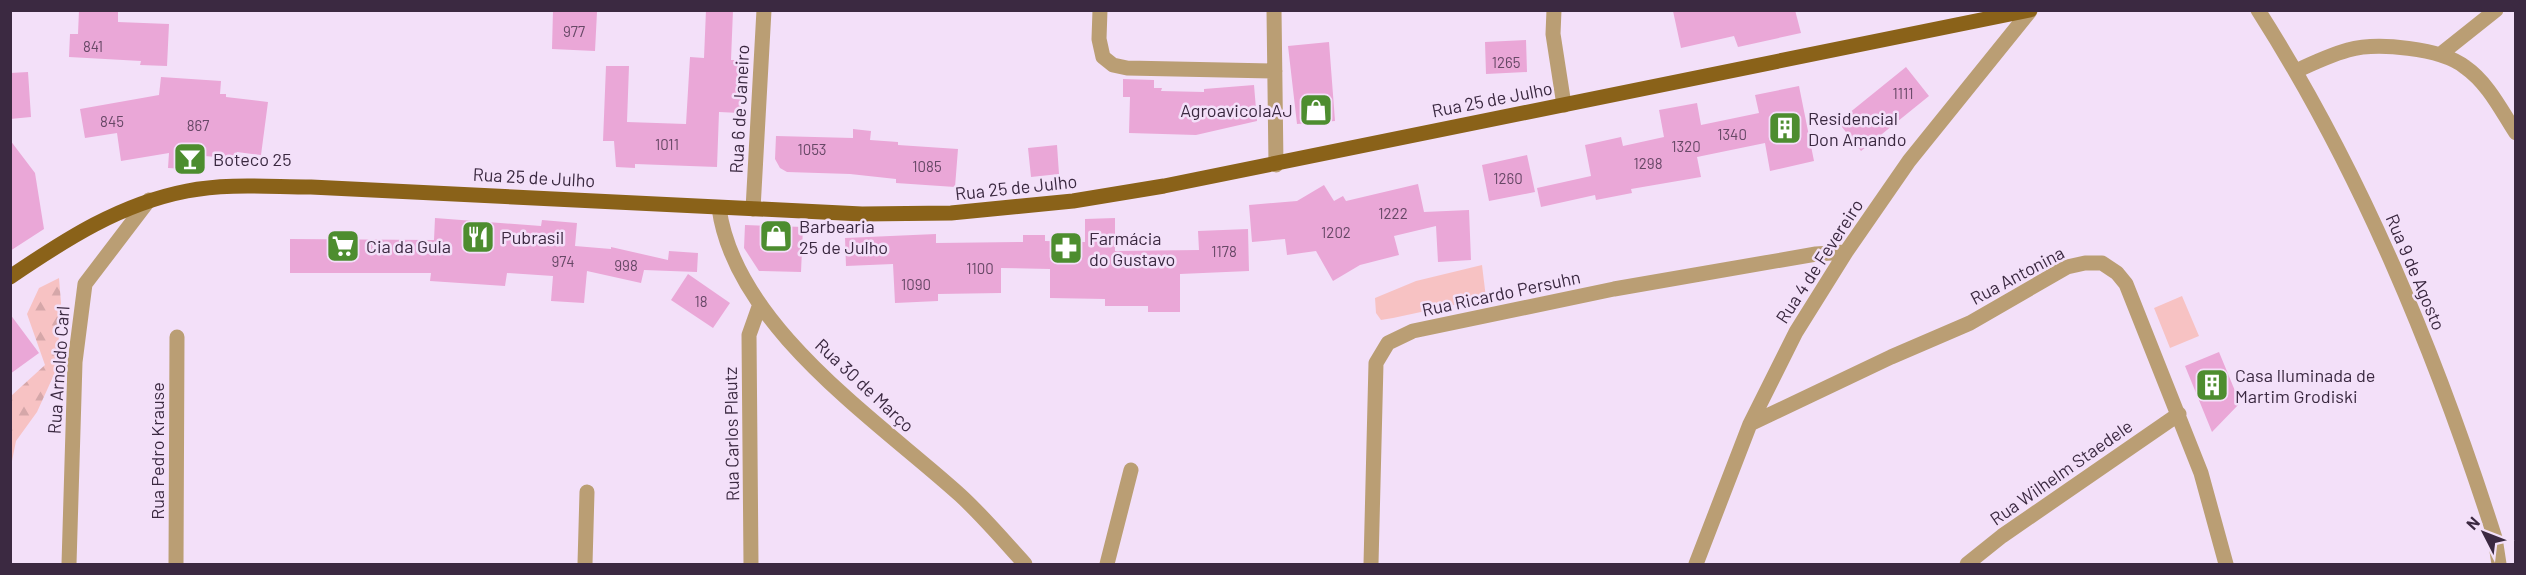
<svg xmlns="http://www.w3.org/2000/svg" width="2526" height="575" viewBox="0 0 2526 575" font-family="Barlow,sans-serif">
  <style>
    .forest { fill: url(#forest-firs) }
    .park { fill: #f7c2c3 }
    .building { fill: #eaa7d7 }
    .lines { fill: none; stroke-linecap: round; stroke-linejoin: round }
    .minor { stroke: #ba9e74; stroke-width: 15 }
    .major { stroke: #8a6219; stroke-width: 15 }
    .labels { text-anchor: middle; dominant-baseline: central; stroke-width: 5; stroke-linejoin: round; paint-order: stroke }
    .number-label { font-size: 15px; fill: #674866 }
    .street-label { font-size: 18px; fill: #3b2941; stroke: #f3e0f9 }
    .poi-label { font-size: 18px; fill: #3b2941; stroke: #f3e0f9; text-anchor: start }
  </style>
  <defs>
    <pattern id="forest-firs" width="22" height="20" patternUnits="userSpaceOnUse" patternTransform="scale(1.5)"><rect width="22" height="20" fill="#f7c2c3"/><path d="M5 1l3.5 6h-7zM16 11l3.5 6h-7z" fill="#d5a7a9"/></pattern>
  </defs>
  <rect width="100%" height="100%" fill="#f3e0f9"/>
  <!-- forest -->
  <path class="forest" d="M59 278 61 303 57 368 37 412 16 441 11 466V396L45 365 27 314 39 288Z"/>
  <!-- park -->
  <path class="park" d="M1482 265 1486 298 1393 318 1381 320 1376 313 1375 298 1416 281Z
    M2182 296 2199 336 2170 348 2154 308Z"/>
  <!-- building -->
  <path class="building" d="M79 10H118V22L169 24 167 66 140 65 141 61 69 57 70 34H78Z
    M553 10 597 12 595 51 552 49Z
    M706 10H733L731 60H744L740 113 719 112 717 167 635 164V168L616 167 614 141H603L606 66H629L627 122 686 124 690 57 704 58Z
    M1795 10 1801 33 1738 47 1734 36 1681 48 1673 11Z
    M1526 40 1527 72 1486 74 1485 42Z
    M1329 42 1335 121 1297 124 1288 46Z
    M1906 67 1929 96 1861 151 1838 122Z
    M28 72 31 117 10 119V73Z
    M161 77 221 81 220 94H226V97L268 102 261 155 237 152V159L205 156 204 170 168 168 169 153 121 161 117 133 85 138 80 109 159 95Z
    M1123 79 1154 80V88H1162L1161 91 1204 92V89L1254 85 1257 121 1196 135 1129 133 1130 97H1123Z
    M1799 86 1814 161 1770 171 1765 143 1697 157 1701 177 1631 189 1632 193 1596 200 1595 195 1541 207 1537 188 1591 176 1585 145 1621 137 1623 146 1664 137 1659 110 1697 103 1701 125 1759 113 1755 95Z
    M853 129 871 131 870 140 898 142V145L958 149 955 187 896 183V179L850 174 787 172 780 168 775 159 776 136 853 138Z
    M10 140 35 173 44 229 10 251Z
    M1057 145 1059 174 1031 177 1028 148Z
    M1527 155 1535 192 1489 201 1482 165Z
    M1418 184 1424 212 1469 210 1471 260 1438 262 1436 226 1394 236 1399 255 1360 265 1333 281 1316 251 1287 255 1285 239 1252 242 1249 205 1297 201 1324 185 1334 201 1343 196 1346 201Z
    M435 218 541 226 542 220 577 223 575 246 611 249V247L668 260 669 251 698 253 697 272 644 270 641 283 587 271 584 303 551 301 553 276 507 273 505 286 430 281 431 273H290V239L434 240Z
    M1115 218V251L1199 250 1198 231 1248 229 1249 271 1180 274V312H1148V306H1105V299L1050 298V269L1001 268V293L938 294V301L895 303 893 264 846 266 845 238 936 234V243L1023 242V235H1045V241L1085 242V219Z
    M745 225 803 227 801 272 759 271 744 248Z
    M688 274 730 303 713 328 671 300Z
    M10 314 39 353 10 374Z
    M2219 352 2240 403 2212 432 2185 366Z"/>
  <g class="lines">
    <!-- minor -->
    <path class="minor" d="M1100 10 1099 39 1103 57 1113 65 1127 68 1275 71
      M1274 10 1276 165
      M1554 10 1553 34 1564 105
      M2258 10C2362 173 2436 354 2495 538L2499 564
      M2442 53 2496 10
      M2296 71C2313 63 2330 55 2348 50 2377 42 2441 48 2465 67 2488 83 2501 110 2516 133
      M719 208C735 326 877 420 960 495 983 516 1004 541 1025 564
      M753 209 764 10
      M1750 424 1891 357 1970 323 2067 267 2085 263H2102L2117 273 2126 284 2201 473 2226 564
      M69 564 75 362 85 284 149 200
      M176 564 177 337
      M585 564 587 492
      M751 564 749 335 760 304
      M1107 564 1131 470
      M1371 564 1376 363 1388 343 1413 331 1614 289 1816 254 1846 252
      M1696 564 1750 424 1796 332 1846 252 1909 161 2030 11
      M1967 564 2002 536 2179 414"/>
    <!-- major -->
    <path class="major" d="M10 277C66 239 120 204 187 191 227 183 270 187 311 187L862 214 951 213 1073 201 1164 186 2030 10"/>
  </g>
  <!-- icons -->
  <defs>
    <g id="shop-square" transform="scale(1.725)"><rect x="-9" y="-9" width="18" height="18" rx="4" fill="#4d8d2f" stroke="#f3e0f9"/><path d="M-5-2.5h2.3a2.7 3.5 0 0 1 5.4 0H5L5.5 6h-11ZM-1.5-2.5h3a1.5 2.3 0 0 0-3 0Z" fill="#fff"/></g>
    <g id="building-square" transform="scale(1.725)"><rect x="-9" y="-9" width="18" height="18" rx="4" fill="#4d8d2f" stroke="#f3e0f9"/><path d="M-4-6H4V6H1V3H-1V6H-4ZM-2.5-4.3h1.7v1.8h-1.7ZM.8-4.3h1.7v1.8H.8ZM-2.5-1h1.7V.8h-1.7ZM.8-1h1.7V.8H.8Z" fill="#fff"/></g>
    <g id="bar-square" transform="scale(1.725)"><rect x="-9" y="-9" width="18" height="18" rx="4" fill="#4d8d2f" stroke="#f3e0f9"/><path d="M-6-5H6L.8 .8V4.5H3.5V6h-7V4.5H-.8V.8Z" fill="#fff"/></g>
    <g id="restaurant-square" transform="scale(1.725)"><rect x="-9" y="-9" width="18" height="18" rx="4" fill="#4d8d2f" stroke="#f3e0f9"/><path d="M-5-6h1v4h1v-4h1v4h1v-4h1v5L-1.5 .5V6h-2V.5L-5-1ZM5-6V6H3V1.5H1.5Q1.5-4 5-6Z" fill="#fff"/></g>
    <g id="supermarket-square" transform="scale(1.725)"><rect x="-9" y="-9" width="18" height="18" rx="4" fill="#4d8d2f" stroke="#f3e0f9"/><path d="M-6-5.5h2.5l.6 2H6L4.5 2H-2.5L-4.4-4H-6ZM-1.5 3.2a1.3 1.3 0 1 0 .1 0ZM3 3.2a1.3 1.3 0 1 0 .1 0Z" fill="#fff"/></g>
    <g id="pharmacy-square" transform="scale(1.725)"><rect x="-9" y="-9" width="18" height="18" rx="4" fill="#4d8d2f" stroke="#f3e0f9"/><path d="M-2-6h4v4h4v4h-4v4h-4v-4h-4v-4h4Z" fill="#fff"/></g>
  </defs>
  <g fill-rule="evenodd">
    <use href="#shop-square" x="1316" y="110"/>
    <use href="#building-square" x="1785" y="128"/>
    <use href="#bar-square" x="190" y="159"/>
    <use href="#shop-square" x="776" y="236"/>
    <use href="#restaurant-square" x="478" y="237"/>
    <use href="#supermarket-square" x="343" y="246"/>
    <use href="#pharmacy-square" x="1066" y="248"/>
    <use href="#building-square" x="2212" y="385"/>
  </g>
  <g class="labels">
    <!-- number labels -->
    <g class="number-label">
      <text x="574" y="31">977</text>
      <text x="93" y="46">841</text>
      <text x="1506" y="62">1265</text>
      <text x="1903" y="93">1111</text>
      <text x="112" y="121">845</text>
      <text x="198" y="125">867</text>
      <text x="1732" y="134">1340</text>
      <text x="667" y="144">1011</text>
      <text x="1686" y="146">1320</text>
      <text x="812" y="149">1053</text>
      <text x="1648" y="163">1298</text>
      <text x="927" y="166">1085</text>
      <text x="1508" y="178">1260</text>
      <text x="1393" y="213">1222</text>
      <text x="1336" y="232">1202</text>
      <text x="1224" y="251">1178</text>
      <text x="563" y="261">974</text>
      <text x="626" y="265">998</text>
      <text x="980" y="268">1100</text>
      <text x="916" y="284">1090</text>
      <text x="701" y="301">18</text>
    </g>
    <!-- street labels -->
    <g class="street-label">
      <text transform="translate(1492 99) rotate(-11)">Rua 25 de Julho</text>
      <text transform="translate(739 109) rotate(-87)">Rua 6 de Janeiro</text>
      <text transform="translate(534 177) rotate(3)">Rua 25 de Julho</text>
      <text transform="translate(1016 187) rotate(-6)">Rua 25 de Julho</text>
      <text transform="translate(1819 261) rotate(-57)">Rua 4 de Fevereiro</text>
      <text transform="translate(2416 272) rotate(67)">Rua 9 de Agosto</text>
      <text transform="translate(2017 275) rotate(-28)">Rua Antonina</text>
      <text transform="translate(1501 293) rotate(-12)">Rua Ricardo Persuhn</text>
      <text transform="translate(58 370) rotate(-86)">Rua Arnoldo Carl</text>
      <text transform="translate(865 385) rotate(43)">Rua 30 de Março</text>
      <text transform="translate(731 434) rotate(-91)">Rua Carlos Plautz</text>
      <text transform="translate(157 451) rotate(-90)">Rua Pedro Krause</text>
      <text transform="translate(2061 472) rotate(-35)">Rua Wilhelm Staedele</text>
    </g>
    <!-- poi labels -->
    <g class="poi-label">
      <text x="1293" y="110" text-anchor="end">AgroavicolaAJ</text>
      <text x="1808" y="118">Residencial<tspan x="1808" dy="21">Don Amando</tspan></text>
      <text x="213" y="159">Boteco 25</text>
      <text x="799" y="226">Barbearia<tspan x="799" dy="21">25 de Julho</tspan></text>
      <text x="501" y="237">Pubrasil</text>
      <text x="1089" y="238">Farmácia<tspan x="1089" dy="21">do Gustavo</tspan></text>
      <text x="366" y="246">Cia da Gula</text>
      <text x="2235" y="375">Casa Iluminada de<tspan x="2235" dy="21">Martim Grodiski</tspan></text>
    </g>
  </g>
  <!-- border -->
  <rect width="2526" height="575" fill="none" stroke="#3b2941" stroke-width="24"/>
  <!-- north arrow -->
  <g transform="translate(2484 533) rotate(312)" stroke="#f3e0f9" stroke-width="4.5" paint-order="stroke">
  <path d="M0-4.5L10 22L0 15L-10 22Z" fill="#3b2941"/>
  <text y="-9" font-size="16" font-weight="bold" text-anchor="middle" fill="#3b2941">N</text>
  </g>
</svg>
